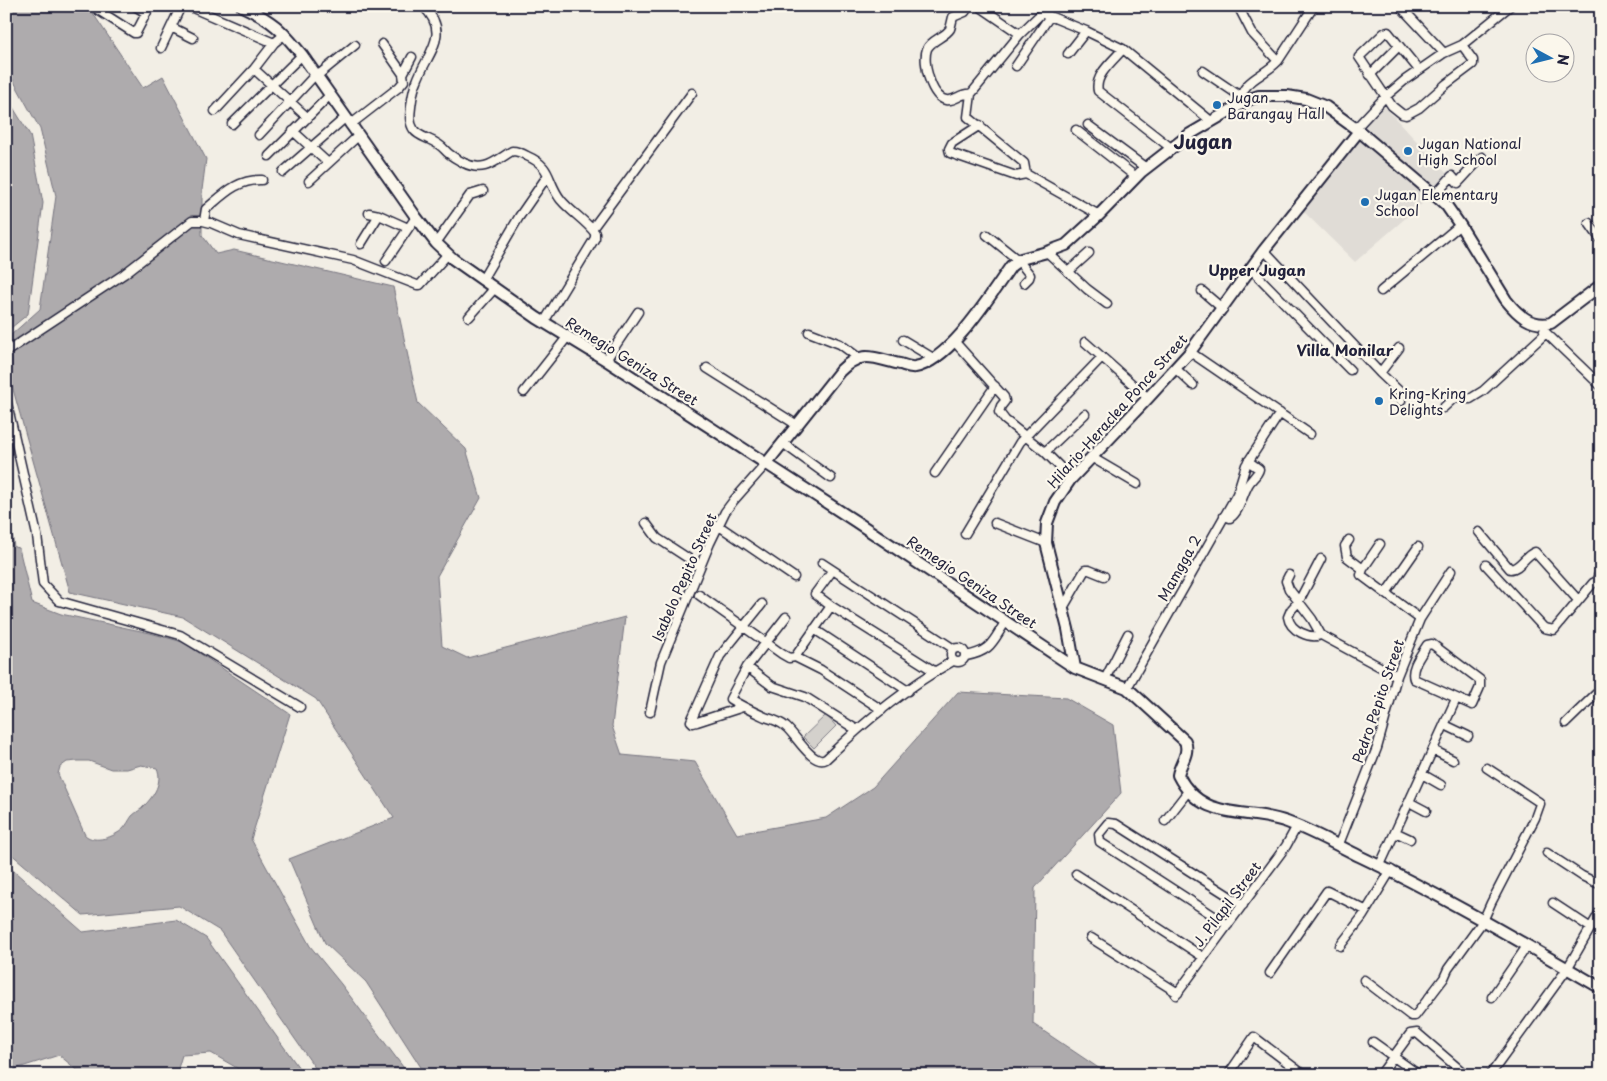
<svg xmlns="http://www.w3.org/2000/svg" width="1607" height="1081" viewBox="0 0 1607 1081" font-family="'Playpen Sans',sans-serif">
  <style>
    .built { fill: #e0dcd6 }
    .green { fill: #d4d1cc; stroke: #7b7a84 }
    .water { fill: #aeabad; stroke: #76747f; fill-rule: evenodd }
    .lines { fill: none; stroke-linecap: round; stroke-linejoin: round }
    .minor-casing { stroke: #22223b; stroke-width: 11 }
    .tertiary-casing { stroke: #22223b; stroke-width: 14 }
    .minor { stroke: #fbf7ec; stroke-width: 8 }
    .tertiary { stroke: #fbf7ec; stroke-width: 10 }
    .poi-dot { fill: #1f6fb2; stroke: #fbf7ec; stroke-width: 2 }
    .labels { text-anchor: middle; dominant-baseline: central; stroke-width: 4.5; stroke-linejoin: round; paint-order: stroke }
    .poi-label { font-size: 14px; fill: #22223b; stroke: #fbf7ec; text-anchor: start }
    .street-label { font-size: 14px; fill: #22223b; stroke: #fbf7ec }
    .neighbourhood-label { font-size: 15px; font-weight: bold; fill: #22223b; stroke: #fbf7ec }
    .district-label { font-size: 19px; font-weight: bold; fill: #22223b; stroke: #fbf7ec }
  </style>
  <rect width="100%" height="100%" fill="#f2eee5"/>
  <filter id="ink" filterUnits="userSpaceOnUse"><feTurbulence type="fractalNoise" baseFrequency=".02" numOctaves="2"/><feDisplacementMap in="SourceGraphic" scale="10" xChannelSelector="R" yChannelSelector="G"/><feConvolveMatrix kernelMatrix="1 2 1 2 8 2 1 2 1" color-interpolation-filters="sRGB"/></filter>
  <g filter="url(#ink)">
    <!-- built -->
    <path class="built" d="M1382 104 1449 176 1436 189 1361 126Z
      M1360 136 1432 195 1355 262 1301 209Z"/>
    <!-- green -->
    <path class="green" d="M826 715 836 726 814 748 803 737Z"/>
    <!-- water -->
    <path class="water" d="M6 6H88L143 88 163 76 206 159 202 190V235L216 254 234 250 393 287 418 403 466 449 481 498 437 576 442 646 467 658 625 617 612 726 622 755 695 762 737 834 826 818 873 787 958 692 1066 698 1113 725 1121 793 1035 888 1033 1024 1109 1075H426L366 982 325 943 289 859 394 818 316 699 183 617 70 592 7 368 11 335 40 309 56 196 40 129 6 67Z
      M6 96 30 135 43 203 28 314 6 332Z
      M6 493 14 547 19 548 32 603 61 614 150 633 183 642 290 714 251 839 310 946 341 984 409 1075H320L220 931 179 906 83 915 9 852H6ZM77 761H89L111 769H127L141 765 157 768C163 782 154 796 144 806 141 810 136 812 132 816 129 820 127 825 123 829 114 837 95 844 85 835L58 774 60 767 67 762Z
      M6 864 83 932 176 920 206 938 304 1075H240L237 1068 211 1053 182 1055 176 1075H83L59 1055 12 1070 6 1075Z"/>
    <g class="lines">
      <!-- minor casing -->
      <g class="minor-casing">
        <path id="minor" d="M135 6 146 13
          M188 6 274 43
          M360 6H370
          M423 6C452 34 427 53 417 81 413 89 412 99 411 107 410 115 409 123 414 130 419 138 436 139 445 150 450 156 457 159 464 163 484 173 495 161 512 151 518 151 522 153 527 156 553 167 546 181 561 200 571 212 585 220 595 233V238L544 322
          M969 6 965 12 953 17C952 21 951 26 950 29 945 37 931 40 927 49 922 62 931 97 946 100 955 102 961 92 971 94
          M979 6 1020 34
          M1238 6 1252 33 1278 61
          M1400 6 1444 53
          M98 10 134 33H136L150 6
          M1042 13 1086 31 1123 49 1211 121
          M171 27 193 38
          M382 44 403 74
          M161 48 181 6
          M1123 49C1114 60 1094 75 1098 91L1171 148
          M1068 54 1086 31
          M1016 66 1050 16
          M254 69 308 118
          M1419 70 1388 32 1384 33 1359 57 1392 106 1402 114 1406 115 1419 108 1445 85 1473 64V60L1462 45
          M1203 71 1240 96
          M1370 75 1399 46
          M317 76 355 45
          M1239 104C1243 78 1262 78 1278 61L1314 6
          M215 111 254 69 274 43 285 34
          M232 124 302 55
          M350 125 399 87 404 81 403 74 412 57
          M980 125 952 143 949 149 950 153 1016 176 1026 174 1099 215
          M1088 125 1146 168
          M1356 128 1385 97 1405 80 1444 53 1462 45 1510 6
          M1076 130 1136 177
          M293 131 328 163
          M259 135 316 74
          M269 156 330 95
          M283 172 346 117
          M1026 174 1024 163 968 117 971 94 1020 34 1049 6
          M309 181 358 136
          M1435 195 1452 176 1458 183 1482 157
          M369 213 379 215 408 228
          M204 221 206 209C223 195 237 179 262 180
          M1589 223 1601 240
          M592 229 692 93
          M987 235 1018 260 1030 275 1029 278 1024 283
          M436 243 470 195 483 191
          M361 244 379 215
          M1264 250 1380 373 1400 392 1401 401
          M1047 252 1087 289 1107 304
          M386 261 416 217
          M1251 269 1350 370
          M1068 272 1089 253
          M482 280 519 217 548 175
          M1202 291 1223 309
          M1381 291 1460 225
          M469 317 494 289
          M1544 331 1601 386
          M809 332 840 344 859 358
          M903 340 933 358
          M954 341 1004 397 1005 401 1001 406 999 412 1005 420 1045 452 1071 478
          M1085 342 1148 398
          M6 352 124 274 192 221H203L211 223 239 235 353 260 417 285H420L447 255
          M1190 352 1310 434
          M606 360 638 312
          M707 368 797 425
          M1176 369 1193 385
          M1380 373 1399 348
          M524 392 568 336
          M6 399 37 535 43 584 59 601 180 635 300 707
          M1443 408 1454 398 1470 399 1483 391 1546 333
          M784 444 831 478
          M1045 452 1085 414
          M1091 457 1137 484
          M935 473 995 386
          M1224 516 1230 518C1240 511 1242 496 1248 485 1251 479 1258 475 1259 469L1248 461
          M646 523 657 538 700 566
          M995 523 1046 543
          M719 526 794 577
          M1479 532 1510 569C1520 569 1525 555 1535 552L1578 600
          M965 534 1020 442 1102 357
          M1349 540 1345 546 1347 557 1363 569
          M1380 544 1363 569 1361 575 1420 619
          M1321 559 1299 601 1291 610 1288 617C1290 631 1310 639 1321 635
          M822 563 954 649
          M1486 565 1544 628 1554 630 1593 583 1601 582
          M832 571 815 594 831 606 934 671
          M1289 575 1286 581 1289 589 1312 619 1321 635 1397 676
          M1596 582 1601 569
          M1386 593 1418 547
          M699 595 782 654 789 658 795 657 821 670 882 710
          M1063 608 1085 570H1089L1104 576
          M786 617 747 667 730 699C741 706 752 711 765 717 772 719 781 722 786 727 795 734 813 767 826 759 864 722 907 687 953 661
          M814 629 908 691
          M1432 644 1480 680V687L1472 705 1414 679C1410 668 1421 655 1427 645Z
          M951 655a7 7 0 1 1 14 0a7 7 0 1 1-14 0Z
          M966 656C992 651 992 642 1006 621
          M795 657 831 606
          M747 667 772 686 805 697 857 730
          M1105 679 1128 634
          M1127 688 1237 494 1246 465 1280 413
          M743 707 697 722 693 723 691 721 720 656 762 604
          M650 712 661 662 710 543 725 512 734 500 766 464
          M1566 723 1601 689
          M1445 725 1468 736
          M1433 750 1453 760
          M1422 774 1441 785
          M1409 802 1426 811
          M1165 821 1189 790
          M1395 832 1410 839
          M1339 844 1377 748 1397 676 1420 619 1451 571
          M1547 853 1582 876 1601 885
          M1380 865 1456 699
          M1076 874 1203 957
          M1553 903 1591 928
          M1228 925 1100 842 1099 834 1108 823 1116 824 1243 905
          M1091 938 1178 993
          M1340 946 1363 916 1391 870
          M1270 973 1327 891 1365 910
          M1364 980 1411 1016H1415L1444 978 1448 969 1483 921 1491 903 1535 818 1540 804 1539 802 1487 768
          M1176 995 1286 846 1297 826
          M1492 997 1527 946
          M1373 1042 1419 1075
          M1228 1075 1254 1037 1304 1075
          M1380 1075 1410 1034 1417 1033 1466 1075
          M1490 1075 1567 969 1601 910"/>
      </g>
      <!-- tertiary casing -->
      <g class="tertiary-casing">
        <path id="tertiary" d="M242 6C273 21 281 29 302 55L416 217 436 243 453 259 537 318 606 360 855 521 1075 668 1127 688 1185 741C1190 754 1180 763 1178 775 1202 823 1247 807 1287 822 1312 831 1335 844 1359 856 1442 895 1521 942 1601 988
          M766 464 840 371C862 349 873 358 900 364 904 365 910 368 915 367 950 361 991 294 1011 266L1021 259 1047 252 1066 245 1099 215 1141 172 1190 134 1250 99 1259 96H1287L1306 99 1326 107 1359 131 1438 198 1446 205 1460 225 1506 300C1518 315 1531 327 1551 323L1601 285
          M1075 668 1068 629 1046 543 1047 523 1055 502 1070 480 1148 398 1190 352 1264 250 1359 131"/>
      </g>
      <!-- minor -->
      <use href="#minor" class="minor"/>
      <!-- tertiary -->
      <use href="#tertiary" class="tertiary"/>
    </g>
  </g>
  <!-- markers -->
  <g class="poi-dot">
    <circle cx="1217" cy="105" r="5"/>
    <circle cx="1408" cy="151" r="5"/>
    <circle cx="1365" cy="202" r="5"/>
    <circle cx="1379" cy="401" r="5"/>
  </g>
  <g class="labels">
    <!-- poi labels -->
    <g class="poi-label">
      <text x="1227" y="97">Jugan<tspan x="1227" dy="16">Barangay Hall</tspan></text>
      <text x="1418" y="143">Jugan National<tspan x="1418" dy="16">High School</tspan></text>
      <text x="1375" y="194">Jugan Elementary<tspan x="1375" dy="16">School</tspan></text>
      <text x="1389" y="393">Kring-Kring<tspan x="1389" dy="16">Delights</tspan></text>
    </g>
    <!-- street labels -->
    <g class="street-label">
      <text transform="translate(632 361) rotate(32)">Remegio Geniza Street</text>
      <text transform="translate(1117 411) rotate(-48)">Hilario-Heraclea Ponce Street</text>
      <text transform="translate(1179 568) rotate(-61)">Mamgga 2</text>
      <text transform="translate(684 577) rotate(-66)">Isabelo Pepito Street</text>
      <text transform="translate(972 582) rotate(34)">Remegio Geniza Street</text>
      <text transform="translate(1378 701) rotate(-71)">Pedro Pepito Street</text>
      <text transform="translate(1227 904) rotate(-53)">J. Pilapil Street</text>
    </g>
    <!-- neighbourhood labels -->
    <g class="neighbourhood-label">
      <text x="1257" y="269">Upper Jugan</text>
      <text x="1345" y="349">Villa Monilar</text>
    </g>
    <!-- district labels -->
    <g class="district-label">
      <text x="1203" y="141">Jugan</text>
    </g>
  </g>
  <!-- margin -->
  <rect width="1607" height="1081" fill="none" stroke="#fbf7ec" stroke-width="25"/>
  <rect x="12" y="12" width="1582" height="1056" fill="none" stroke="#22223b" stroke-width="2" filter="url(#ink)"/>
  <!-- north arrow -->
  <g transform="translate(1550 58) rotate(97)"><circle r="24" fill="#fbf7ec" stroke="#a4a2a5"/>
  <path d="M0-4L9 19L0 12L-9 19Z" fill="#1f6fb2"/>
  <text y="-8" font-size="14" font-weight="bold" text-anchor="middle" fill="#22223b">N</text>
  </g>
</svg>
